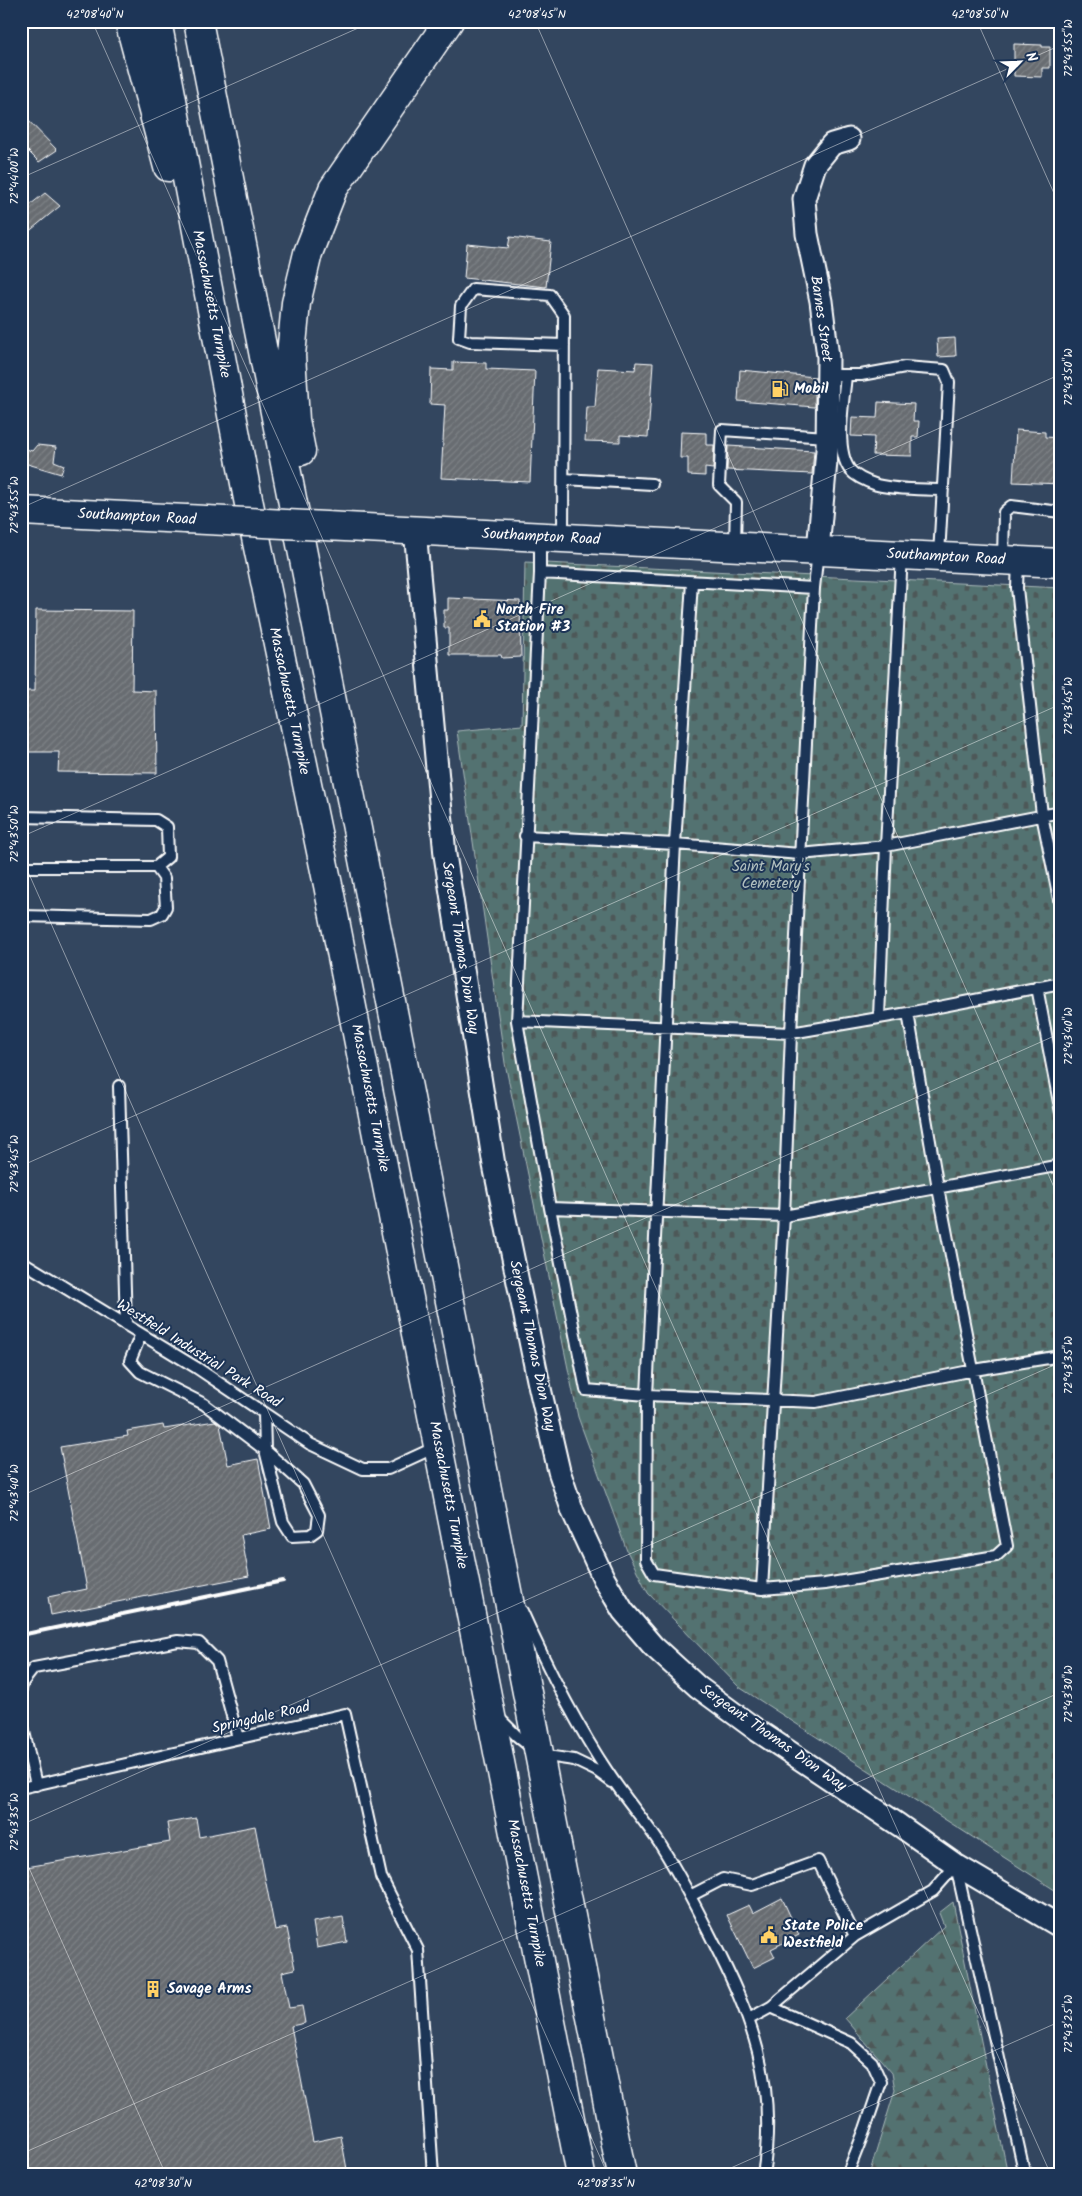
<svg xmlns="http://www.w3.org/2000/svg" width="1082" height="2196" viewBox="0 0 1082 2196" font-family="Kalam,sans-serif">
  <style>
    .forest { fill: url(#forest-firs); stroke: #a9b8b8 }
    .cemetery { fill: url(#cemetery-stones); stroke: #a9b8b8 }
    .building { fill: url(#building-hatch); stroke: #fff }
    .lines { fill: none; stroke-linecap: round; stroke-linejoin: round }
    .service-casing { stroke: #fff; stroke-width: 14 }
    .minor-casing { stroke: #fff; stroke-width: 25 }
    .primary-casing { stroke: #fff; stroke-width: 31 }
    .motorway-casing { stroke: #fff; stroke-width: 31 }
    .service { stroke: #1d3557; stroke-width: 10 }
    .minor { stroke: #1d3557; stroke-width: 21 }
    .primary { stroke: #1d3557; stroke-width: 28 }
    .motorway { stroke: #1d3557; stroke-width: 28 }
    .rail { stroke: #fff; stroke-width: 4 }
    .primary-bridge-casing { stroke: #fff; stroke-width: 31; stroke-linecap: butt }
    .primary-bridge { stroke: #1d3557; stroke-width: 28 }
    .ticks { fill: none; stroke: #fff; stroke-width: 1; stroke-opacity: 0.45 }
    .labels { text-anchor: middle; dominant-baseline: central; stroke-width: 4; stroke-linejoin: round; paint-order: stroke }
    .street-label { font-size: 15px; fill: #fff; stroke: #1d3557 }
    .poi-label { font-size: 15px; font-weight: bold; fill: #fff; stroke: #1d3557; text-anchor: start }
    .park-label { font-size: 15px; fill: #b2c0bf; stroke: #1d3557 }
    .neatline { fill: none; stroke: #fff; stroke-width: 2 }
    .ticks-label { font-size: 12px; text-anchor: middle; fill: #fff }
  </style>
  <defs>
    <pattern id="forest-firs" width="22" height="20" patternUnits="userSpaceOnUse" patternTransform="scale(1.25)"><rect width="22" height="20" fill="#537271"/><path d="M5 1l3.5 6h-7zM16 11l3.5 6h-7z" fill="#4e5959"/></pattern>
    <pattern id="cemetery-stones" width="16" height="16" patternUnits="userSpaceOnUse" patternTransform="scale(1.25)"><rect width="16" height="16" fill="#537271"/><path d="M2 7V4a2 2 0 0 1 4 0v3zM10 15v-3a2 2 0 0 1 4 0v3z" fill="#4e5959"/></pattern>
    <pattern id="building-hatch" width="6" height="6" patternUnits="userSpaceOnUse" patternTransform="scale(1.25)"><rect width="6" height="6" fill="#676c71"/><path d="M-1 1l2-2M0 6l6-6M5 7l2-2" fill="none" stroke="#7e8286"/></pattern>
  </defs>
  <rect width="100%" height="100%" fill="#33465f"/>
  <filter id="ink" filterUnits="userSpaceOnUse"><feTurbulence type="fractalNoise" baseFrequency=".02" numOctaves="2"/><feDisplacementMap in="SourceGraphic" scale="10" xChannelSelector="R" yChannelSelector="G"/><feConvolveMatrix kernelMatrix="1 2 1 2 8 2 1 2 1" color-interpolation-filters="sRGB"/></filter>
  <g filter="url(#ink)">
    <!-- forest -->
    <path class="forest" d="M953 1902 1008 2175H869L895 2090 892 2073 845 2018 944 1926 939 1913Z"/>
    <!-- cemetery -->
    <path class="cemetery" d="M525 562 1061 588V1894L739 1687 648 1593 627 1551 578 1417 505 1063 457 731 522 725Z"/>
    <!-- building -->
    <path class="building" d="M1014 44 1042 45V47H1050V68H1042V77L1014 76Z
      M21 113 57 150 39 162 21 144Z
      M45 193 60 206 21 238V212Z
      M510 237 551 242 546 287 464 278 467 244 508 248Z
      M955 338 956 356 938 357 937 339Z
      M453 362 486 363V369L535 371 530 482 441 478 445 405 430 404 431 369 453 370Z
      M636 362 653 363 648 437 620 435V442L585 441 587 407H595L598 368 635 370Z
      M740 370 815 377V407L738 401Z
      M878 402 914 404 913 421H919L918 437H912V456L873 455 874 437 851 436 852 417 877 418Z
      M1016 430 1045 432V437L1061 438V484L1013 482Z
      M681 432 706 433V445H714L713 469 705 468V476L688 475V458H680Z
      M37 445 56 447 54 461 64 465 61 474 21 462V447L32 451Z
      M728 446 814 451 812 474 727 470Z
      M448 598 520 601 521 657 502 658 501 655H449V628H444V610H448Z
      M36 610 133 611 132 690 156 691 157 773 58 772 59 752H21V691H35Z
      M215 1421 220 1425 228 1465 258 1459 271 1529 241 1535 249 1576 51 1615 48 1597 87 1589 60 1447 128 1436 127 1431 163 1425 164 1429Z
      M196 1818 199 1837 255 1826 275 1930 287 1928 295 1969 282 1972 289 2008 302 2006 305 2023 291 2026 313 2142 341 2136 348 2175H21V1868L170 1842 167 1823Z
      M782 1898 799 1935 771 1949 775 1957 753 1968 727 1915 749 1905 753 1913Z
      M343 1917 347 1942 317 1948 313 1922Z"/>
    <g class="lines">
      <!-- service casing -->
      <g class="service-casing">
        <path id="service" d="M828 375H861L905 367 944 370 949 382 939 555
          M846 375C844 400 834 449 850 470 856 477 868 482 877 485 897 490 921 489 942 490
          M564 479 652 484
          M563 537 564 315 550 295 473 289 461 306 459 338 470 342 564 345
          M540 538V573L517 1021 550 1208 586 1390 647 1395 816 1402 974 1370 1061 1356
          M735 545 736 502 719 485 722 430 827 437
          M1003 559 1004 512 1011 506 1061 512
          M1018 561 1017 588 1042 815 1061 909
          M540 573 814 588
          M692 582 675 844 647 1395 646 1560 654 1574 762 1589 825 1584 996 1556 1007 1546 938 1188 908 1013
          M21 817 156 820 167 827 168 857 156 867H21
          M525 836 675 844 800 854 886 846 1061 812
          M21 916 151 919 162 914 166 907 164 878 156 867
          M1037 987 1061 1113
          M879 1017 886 846 902 555
          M517 1021 791 1033 908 1013 1061 983
          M119 1086 126 1325
          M550 1208 784 1216 1061 1165
          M21 1261 197 1368 310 1444 363 1469H388L438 1446
          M141 1334 130 1361 140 1372 204 1404 265 1450 283 1522 292 1536 310 1535 317 1530 319 1515 303 1484 265 1450 264 1413
          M762 1589 784 1216 791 1033 814 588 818 551
          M522 1611C547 1667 575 1723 609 1774 625 1798 644 1820 660 1844 679 1874 695 1905 711 1937 752 2018 778 2082 763 2175
          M21 1689 23 1682 34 1668 178 1641 199 1643 217 1661 238 1738
          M498 1717 517 1736 540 1755 574 1760 597 1771 612 1782
          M21 1718 36 1785
          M21 1788 345 1714 381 1877 418 1950 433 2175
          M956 1866 1025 2175
          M690 1896 723 1879 752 1885 818 1861 855 1936
          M771 2007 851 2043 872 2062 881 2082 865 2129 847 2175
          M749 2019 771 2007 855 1936 933 1891 956 1865"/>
      </g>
      <!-- minor casing -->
      <g class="minor-casing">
        <path id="minor" d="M415 530 445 855 494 1165 538 1380 559 1471 573 1512 604 1579 623 1611 653 1646 698 1687 758 1731 899 1825 956 1865 1061 1927
          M818 550 827 450 828 357 821 301 807 234 804 199 815 165 832 144 849 139"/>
      </g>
      <!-- primary casing -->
      <g class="primary-casing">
        <path id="primary" d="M21 511 186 519
          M365 528 1061 563"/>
      </g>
      <!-- motorway casing -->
      <g class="motorway-casing">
        <path id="motorway" d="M129 21 168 167
          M157 21 248 499 328 885 581 2175
          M198 21 622 2175
          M301 451 295 420 291 355 296 303 308 253 333 189 449 21"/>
      </g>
      <!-- service -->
      <use href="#service" class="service"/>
      <!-- minor -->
      <use href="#minor" class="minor"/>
      <!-- primary -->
      <use href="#primary" class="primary"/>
      <!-- motorway -->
      <use href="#motorway" class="motorway"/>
      <!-- rail -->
      <path class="rail" d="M21 1635 283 1581"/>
      <!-- primary-bridge casing -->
      <g class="primary-bridge-casing">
        <path id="primary-bridge" d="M186 519 365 528"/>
      </g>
      <!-- primary-bridge -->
      <use href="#primary-bridge" class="primary-bridge"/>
    </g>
  </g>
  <!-- ticks -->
  <path class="ticks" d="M92 21 1051 2175M535 21 1061 1203M977 21 1061 209M21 178 374 21M21 508 1061 45M21 837 1061 374M21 856 608 2175M21 1166 1061 704M21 1496 1061 1033M21 1825 1061 1362M21 1850 166 2175M21 2154 1061 1692M715 2175 1061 2021"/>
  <!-- icons -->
  <defs>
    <g id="fuel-bare" transform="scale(1.35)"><path d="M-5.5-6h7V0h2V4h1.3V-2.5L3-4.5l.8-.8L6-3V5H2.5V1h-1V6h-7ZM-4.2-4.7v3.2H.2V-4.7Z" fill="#ffd166" stroke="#1d3557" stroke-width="2.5" paint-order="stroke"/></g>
    <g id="civic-bare" transform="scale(1.35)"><path d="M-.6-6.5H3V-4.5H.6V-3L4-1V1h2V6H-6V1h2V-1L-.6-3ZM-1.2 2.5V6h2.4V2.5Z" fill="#ffd166" stroke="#1d3557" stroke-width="2.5" paint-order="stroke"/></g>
    <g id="building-bare" transform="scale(1.35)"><path d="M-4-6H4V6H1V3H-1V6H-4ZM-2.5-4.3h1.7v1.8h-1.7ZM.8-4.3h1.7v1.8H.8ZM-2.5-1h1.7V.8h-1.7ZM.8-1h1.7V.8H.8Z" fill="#ffd166" stroke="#1d3557" stroke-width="2.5" paint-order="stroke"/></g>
  </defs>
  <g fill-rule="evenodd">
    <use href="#fuel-bare" x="780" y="389"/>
    <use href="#civic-bare" x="482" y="619"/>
    <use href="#civic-bare" x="769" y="1935"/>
    <use href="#building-bare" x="153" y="1989"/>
  </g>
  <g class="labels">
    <!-- street labels -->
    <g class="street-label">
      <text transform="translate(211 304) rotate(79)">Massachusetts Turnpike</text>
      <text transform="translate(821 319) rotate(82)">Barnes Street</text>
      <text transform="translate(137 517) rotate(3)">Southampton Road</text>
      <text transform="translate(541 537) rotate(3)">Southampton Road</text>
      <text transform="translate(946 557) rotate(3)">Southampton Road</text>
      <text transform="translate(289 701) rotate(78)">Massachusetts Turnpike</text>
      <text transform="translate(460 948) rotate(81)">Sergeant Thomas Dion Way</text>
      <text transform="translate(370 1098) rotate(79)">Massachusetts Turnpike</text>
      <text transform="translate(532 1346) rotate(78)">Sergeant Thomas Dion Way</text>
      <text transform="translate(199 1354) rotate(32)">Westfield Industrial Park Road</text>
      <text transform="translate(448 1495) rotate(79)">Massachusetts Turnpike</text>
      <text transform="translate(261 1718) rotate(-13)">Springdale Road</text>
      <text transform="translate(773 1738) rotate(35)">Sergeant Thomas Dion Way</text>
      <text transform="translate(526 1893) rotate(79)">Massachusetts Turnpike</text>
    </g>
    <!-- poi labels -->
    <g class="poi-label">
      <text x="794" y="389">Mobil</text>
      <text x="496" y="610">North Fire<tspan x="496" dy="17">Station #3</tspan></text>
      <text x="783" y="1926">State Police<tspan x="783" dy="17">Westfield</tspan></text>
      <text x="167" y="1989">Savage Arms</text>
    </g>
    <!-- park labels -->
    <g class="park-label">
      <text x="771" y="867">Saint Mary's<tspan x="771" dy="17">Cemetery</tspan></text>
    </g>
  </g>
  <!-- margin -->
  <rect width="1082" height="2196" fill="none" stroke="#1d3557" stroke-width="55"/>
  <!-- north arrow -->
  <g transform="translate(1020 62) rotate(66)" stroke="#1d3557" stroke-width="4" paint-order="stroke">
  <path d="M0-4L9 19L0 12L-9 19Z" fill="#ffffff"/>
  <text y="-8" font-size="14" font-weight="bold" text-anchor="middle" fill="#ffffff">N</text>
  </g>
  <rect x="28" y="28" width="1026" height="2140" class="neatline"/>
  <g class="ticks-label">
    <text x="95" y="18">42°08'40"N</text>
    <text x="537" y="18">42°08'45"N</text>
    <text x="980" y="18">42°08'50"N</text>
    <text transform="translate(1068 48) rotate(-90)" y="4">72°43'55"W</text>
    <text transform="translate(14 176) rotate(-90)" y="4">72°44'00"W</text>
    <text transform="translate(1068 377) rotate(-90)" y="4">72°43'50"W</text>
    <text transform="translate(14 505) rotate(-90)" y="4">72°43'55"W</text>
    <text transform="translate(1068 706) rotate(-90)" y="4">72°43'45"W</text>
    <text transform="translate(14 834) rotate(-90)" y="4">72°43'50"W</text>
    <text transform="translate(1068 1036) rotate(-90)" y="4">72°43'40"W</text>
    <text transform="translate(14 1164) rotate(-90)" y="4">72°43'45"W</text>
    <text transform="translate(1068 1365) rotate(-90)" y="4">72°43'35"W</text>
    <text transform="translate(14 1493) rotate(-90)" y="4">72°43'40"W</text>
    <text transform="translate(1068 1694) rotate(-90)" y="4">72°43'30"W</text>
    <text transform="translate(14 1822) rotate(-90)" y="4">72°43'35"W</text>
    <text transform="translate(1068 2024) rotate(-90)" y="4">72°43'25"W</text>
    <text x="163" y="2187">42°08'30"N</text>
    <text x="606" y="2187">42°08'35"N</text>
  </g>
</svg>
